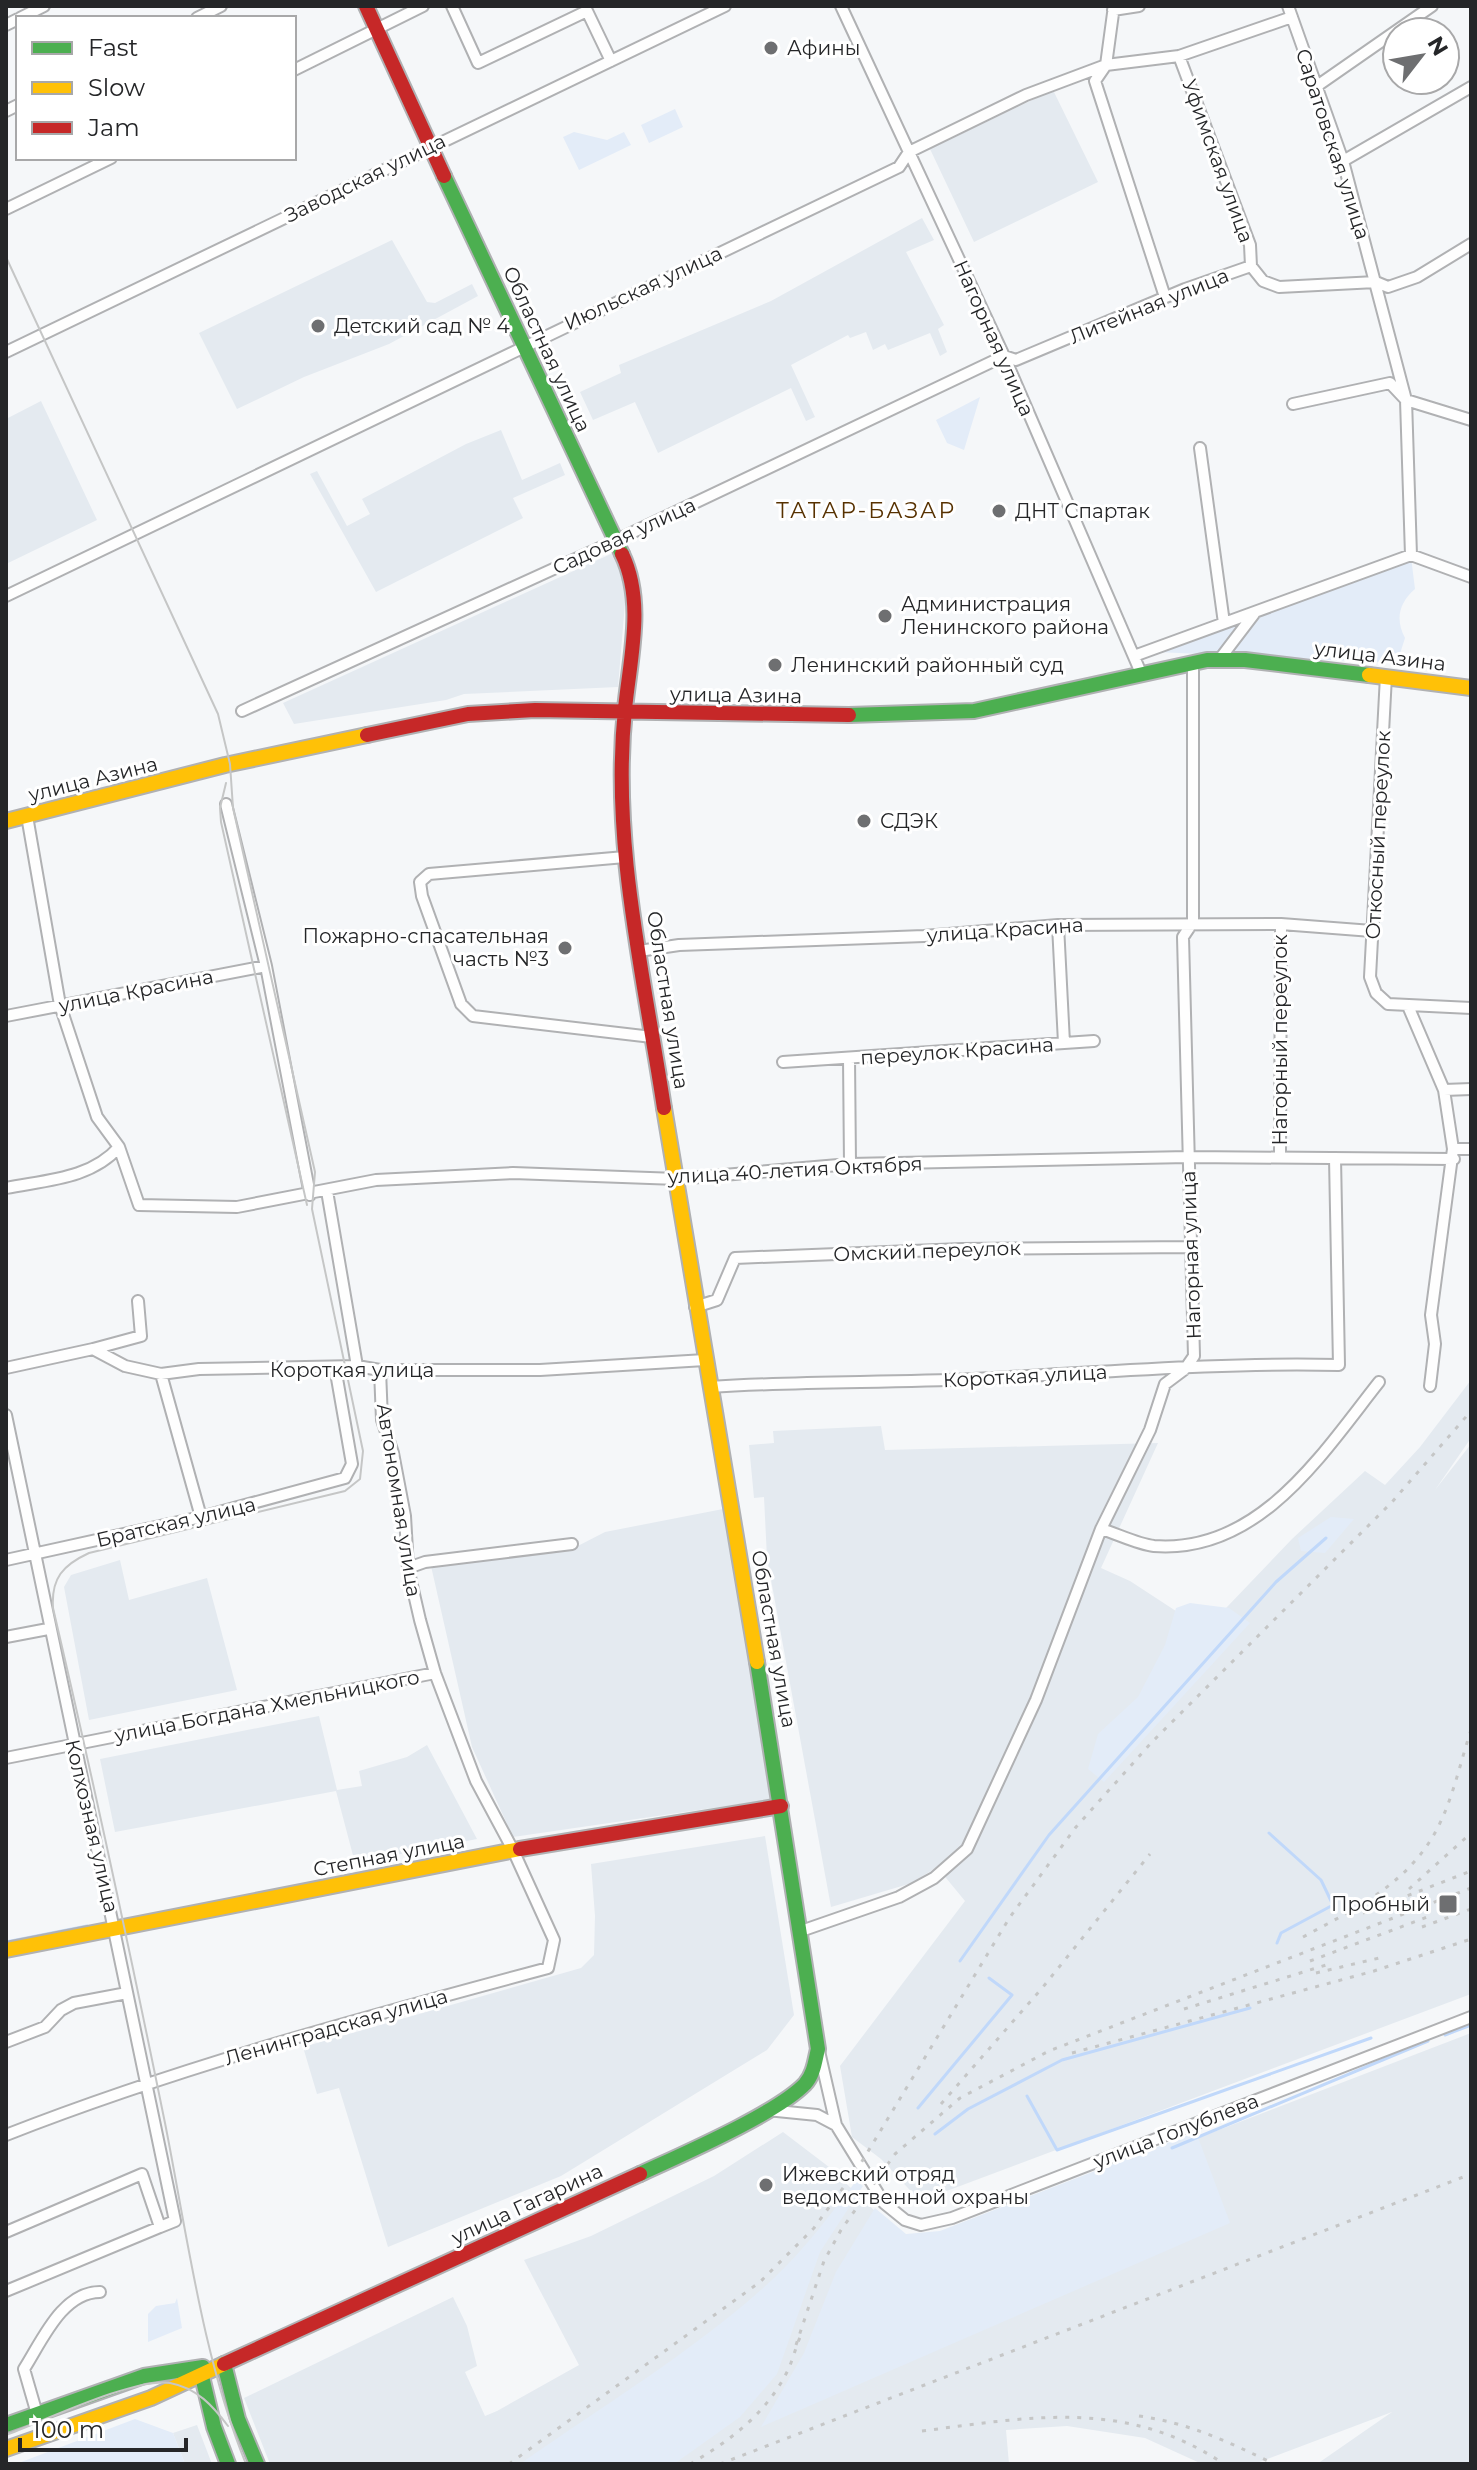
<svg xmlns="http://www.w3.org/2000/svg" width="1477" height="2470" viewBox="0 0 1477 2470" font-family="Montserrat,sans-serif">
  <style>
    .built { fill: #e4eaf0 }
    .green { fill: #e3ecf8 }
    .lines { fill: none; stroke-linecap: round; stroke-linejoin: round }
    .stream { stroke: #c0d8fa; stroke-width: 3 }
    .street-casing { stroke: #b0b1b3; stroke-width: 14 }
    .fast-casing { stroke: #b0b1b3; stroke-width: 18 }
    .slow-casing { stroke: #b0b1b3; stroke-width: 18 }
    .jam-casing { stroke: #b0b1b3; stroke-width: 18 }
    .street { stroke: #fefefe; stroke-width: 10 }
    .fast { stroke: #4caf50; stroke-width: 14 }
    .slow { stroke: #ffc107; stroke-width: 14 }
    .jam { stroke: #c62828; stroke-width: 14 }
    .tram { stroke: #c5c6c6; stroke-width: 2 }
    .rail { stroke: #c5c6c6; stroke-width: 3; stroke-dasharray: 4 8; stroke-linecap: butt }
    .poi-dot { fill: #6e6f71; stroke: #fff; stroke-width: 3 }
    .labels { text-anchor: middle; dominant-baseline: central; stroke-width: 6; stroke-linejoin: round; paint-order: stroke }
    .poi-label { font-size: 20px; fill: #252628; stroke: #fff; text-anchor: start }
    .street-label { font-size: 20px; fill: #252628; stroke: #fff }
    .neighbourhood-label { font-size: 22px; letter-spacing: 2px; fill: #573100; stroke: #fff }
  </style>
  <rect width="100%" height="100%" fill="#f5f7f9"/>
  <!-- built -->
  <path class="built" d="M1053 90 1098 182 974 242 930 149Z
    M922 218 934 240 906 252 944 325 938 329 947 352 940 356 930 333 888 350 885 344 873 350 866 332 850 338 848 335 791 365 815 417 806 421 791 388 658 453 635 402 593 420 580 392 621 373 619 365 771 301Z
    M392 240 427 302 435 303 472 284 478 296 389 344 304 377 237 409 199 333Z
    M41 401 97 520 6 564V419Z
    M501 430 522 480 560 463 565 475 513 498 523 518 376 592 310 474 317 471 347 526 370 514 362 499 466 444Z
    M613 553 626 591 618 687 464 694 446 700 294 724 283 703Z
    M1471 1380V1438L1435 1490 1471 1444V1994L920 2201 881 2159 852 2137 840 2066 965 1901 937 1867 912 1883 831 1907 767 1558 764 1497 754 1498 749 1445 774 1443 773 1431 881 1426 885 1450 1158 1443 1101 1568 1130 1581 1205 1630 1292 1539 1365 1471 1385 1485 1420 1447Z
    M723 1509 774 1799 513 1837 472 1747 431 1566 568 1551 605 1532Z
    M120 1560 129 1600 207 1578 237 1690 89 1720 64 1587 71 1575Z
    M319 1716 337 1790 362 1786 359 1771 407 1757 427 1745 477 1839 355 1863 336 1791 115 1832 100 1759Z
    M765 1836 794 2015 767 2050 561 2176 388 2247 339 2088 317 2094 303 2047 581 1968 594 1955 595 1916 591 1864Z
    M1471 2033V2464H1317L1392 2412 1254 2464H1202L1145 2438 1067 2426 1006 2430 1009 2464H270L244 2398 453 2297 467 2326 477 2366 465 2372 485 2416 497 2411 579 2365 524 2260 591 2236 714 2176 783 2132 829 2167 904 2239 941 2237Z
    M197 2425 212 2464H185L173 2433Z"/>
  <!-- green -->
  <path class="green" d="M675 109 683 127 649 143 641 125Z
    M574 132 607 140 624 132 631 145 579 170 563 137Z
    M980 397 964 450 947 443 936 420Z
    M1411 557 1415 589C1399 603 1395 619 1405 638L1397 663 1157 652Z
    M1331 1517 1354 1519 1325 1553 1301 1551 1298 1538Z
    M1190 1603 1229 1608 1250 1623 1104 1782 1088 1769 1098 1734 1138 1697 1165 1645 1176 1608Z
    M1196 2132 1230 2223 761 2427 804 2353 836 2272 875 2208 906 2234 940 2231Z
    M856 2181 863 2186 820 2252 777 2374 740 2417 674 2464H520C605 2404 696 2350 773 2279 805 2249 830 2215 856 2181Z
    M177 2298 182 2328 148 2342V2314L156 2306 175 2303Z
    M135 2419 173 2433 185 2464H16Z"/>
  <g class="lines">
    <!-- stream -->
    <path class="stream" d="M1269 1833 1321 1880 1333 1905 1281 1933 1277 1943
      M6 1942 87 1926
      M960 1961 1049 1835 1276 1582 1326 1538
      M1445 2035 1471 2025
      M1027 2096 1057 2150 1371 2038
      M918 2108 1012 1995 989 1978
      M935 2134 968 2109 1062 2060 1250 2008
      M1172 2148 1428 2041"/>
    <!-- street casing -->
    <g class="street-casing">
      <path id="street" d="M452 6 478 63 587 11 611 61
        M841 6 1004 356 1141 673
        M1114 6 1106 65 1095 81 1165 297
        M1288 6 1343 161 1406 400 1411 555
        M1113 10 1139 6
        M20 18 44 6
        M197 18 221 6
        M6 25 18 19
        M1179 56 1250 245 1251 266
        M294 70 423 6
        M1317 86 1432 6
        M6 111 18 105
        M1343 161 1471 87
        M6 209 111 158
        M6 352 725 6
        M1004 356 1016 360 1185 289 1251 266 1263 281 1279 287 1376 282 1388 287 1417 277 1471 244
        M1293 404 1390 383 1406 400 1471 420
        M1200 448 1224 623
        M6 596 899 167 909 152 1026 95 1106 65 1179 56 1292 17
        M1134 656 1411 555 1471 577
        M1219 660 1254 614
        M1386 676 1370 977 1376 993 1388 1004 1471 1008
        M242 711 606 545 1004 356
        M226 804 266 966 310 1195
        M27 816 60 1005 97 1117 119 1147 139 1205 237 1207 376 1180 513 1173 677 1179 850 1164 1188 1157 1454 1159
        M625 857 429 874 420 882 422 896 461 1004 473 1016 652 1037
        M1058 925 1064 1043
        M639 951 679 945 924 936 1058 925 1281 924 1372 931
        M1408 1006 1444 1090 1453 1149 1431 1315 1435 1344 1430 1386
        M6 1016 266 966
        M849 1058 850 1164
        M783 1062 1094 1041
        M1444 1090 1471 1089
        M1453 1149H1471
        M1280 1157 1281 924
        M6 1188C46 1180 91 1179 119 1147
        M327 1191 357 1366
        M695 1307 717 1300 735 1258 962 1249 1190 1247
        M93 1349 141 1336 138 1301
        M6 1368 93 1349 125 1366 161 1374 199 1369 357 1366 380 1370H540L705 1360
        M161 1374 201 1517
        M710 1387C798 1381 885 1383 973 1379 1095 1373 1217 1362 1339 1365L1335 1158
        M6 1415 175 2221 160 2227
        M1101 1529C1118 1534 1137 1544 1154 1546 1259 1554 1322 1454 1379 1382
        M6 1560 201 1517 345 1478 352 1464 335 1367
        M408 1568 425 1562 572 1544
        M6 1637 48 1629
        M6 1758 435 1673
        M801 1931 899 1897 934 1878 967 1849 1036 1700 1101 1529 1150 1430 1165 1384 1185 1369 1194 1356 1183 937 1193 922V662
        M6 2042 45 2027 61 2010 74 2003 127 1993
        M819 2051 836 2125 884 2203 905 2220 921 2225 952 2218 1471 2017
        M767 2110 817 2115 836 2125
        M6 2135C182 2066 365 2017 548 1968L554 1940 513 1850 476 1781 435 1673 420 1620 408 1568 405 1516 393 1453 382 1420 380 1370
        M6 2232 142 2174 160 2227 6 2291
        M37 2414 24 2369C42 2341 62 2292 100 2292"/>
    </g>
    <!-- fast casing -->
    <g class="fast-casing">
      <path id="fast" d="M444 176 622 554
        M849 715 974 711 1207 660H1245L1369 675
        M640 2174C681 2155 776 2114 805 2084 814 2074 815 2061 818 2049L757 1662
        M224 2364 238 2419 257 2464
        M200 2368 214 2427 228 2464
        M6 2425 144 2376 203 2367"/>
    </g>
    <!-- slow casing -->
    <g class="slow-casing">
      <path id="slow" d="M1369 675 1471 688
        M6 821 225 765 367 735
        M664 1108 757 1662
        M6 1950 520 1849
        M6 2449 151 2398 224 2364"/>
    </g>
    <!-- jam casing -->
    <g class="jam-casing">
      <path id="jam" d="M366 6 444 176
        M622 554C645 602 630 658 625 709 611 842 644 976 664 1108
        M367 735 468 714 535 710 849 715
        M520 1849 781 1806
        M224 2364 640 2174"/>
    </g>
    <!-- street -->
    <use href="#street" class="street"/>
    <!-- fast -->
    <use href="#fast" class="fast"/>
    <!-- slow -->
    <use href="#slow" class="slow"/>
    <!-- jam -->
    <use href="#jam" class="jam"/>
    <!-- tram -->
    <path class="tram" d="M6 257 218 714 230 764 233 808 315 1172 312 1209 363 1451 360 1479 345 1491 89 1553C63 1565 51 1578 53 1608 93 1779 130 1951 165 2123 187 2234 203 2359 246 2464
      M226 783 220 808 221 822 307 1205
      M6 2435C42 2422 135 2377 170 2383 197 2388 213 2406 228 2426"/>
    <!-- rail -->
    <path class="rail" d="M1409 1889 1471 1833
      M1363 1913 1471 1871
      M1422 1927 1471 1909
      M1303 1937C1351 1911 1400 1888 1430 1841 1451 1809 1459 1766 1471 1730
      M1310 1961 1430 1916
      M1316 1973 1379 1958
      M1184 2009 1326 1965
      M1072 2053 1374 1971 1471 1939
      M941 2104 1043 1987 1150 1854
      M796 2345 824 2261 841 2230 895 2154 960 2098 1049 2051 1471 1888
      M1139 2416C1189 2423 1229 2442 1274 2464
      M922 2431C1031 2417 1126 2398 1224 2464
      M509 2464 760 2282 814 2228 861 2163 1010 1917 1076 1827 1152 1742 1392 1502 1471 1411
      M690 2464C730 2441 767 2413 788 2370 793 2359 796 2346 801 2335
      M720 2464 1471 2174
      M935 2464H939"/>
  </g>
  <!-- markers -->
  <g class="poi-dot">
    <circle cx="771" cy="48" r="8"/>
    <circle cx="318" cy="326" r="8"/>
    <circle cx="999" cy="511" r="8"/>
    <circle cx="885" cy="616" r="8"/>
    <circle cx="775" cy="665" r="8"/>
    <circle cx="864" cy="821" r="8"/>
    <circle cx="565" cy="948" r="8"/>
    <rect x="1438" y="1894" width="20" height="20" rx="4"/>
    <circle cx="766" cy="2185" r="8"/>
  </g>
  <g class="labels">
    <!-- poi labels -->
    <g class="poi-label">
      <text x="787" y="48">Афины</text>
      <text x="334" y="326">Детский сад № 4</text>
      <text x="1015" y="511">ДНТ Спартак</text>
      <text x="901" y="604">Администрация<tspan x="901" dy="23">Ленинского района</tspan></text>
      <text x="791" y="665">Ленинский районный суд</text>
      <text x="880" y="821">СДЭК</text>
      <text x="549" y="936" text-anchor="end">Пожарно-спасательная<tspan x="549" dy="23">часть №3</tspan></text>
      <text x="1430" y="1904" text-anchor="end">Пробный</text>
      <text x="782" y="2174">Ижевский отряд<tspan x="782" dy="23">ведомственной охраны</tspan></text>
    </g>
    <!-- street labels -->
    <g class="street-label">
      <text transform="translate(1333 144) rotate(72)">Саратовская улица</text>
      <text transform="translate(1218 161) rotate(70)">Уфимская улица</text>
      <text transform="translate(365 178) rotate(-26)">Заводская улица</text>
      <text transform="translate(643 288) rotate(-25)">Июльская улица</text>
      <text transform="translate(1149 306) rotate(-22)">Литейная улица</text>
      <text transform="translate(994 338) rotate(66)">Нагорная улица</text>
      <text transform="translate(547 349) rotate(65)">Областная улица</text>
      <text transform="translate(624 536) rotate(-25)">Садовая улица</text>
      <text transform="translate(1380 656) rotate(7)">улица Азина</text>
      <text transform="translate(736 695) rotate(1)">улица Азина</text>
      <text transform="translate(93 779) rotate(-14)">улица Азина</text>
      <text transform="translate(1378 835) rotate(-87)">Откосный переулок</text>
      <text transform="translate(1005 930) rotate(-4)">улица Красина</text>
      <text transform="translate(136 991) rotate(-11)">улица Красина</text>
      <text transform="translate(668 1000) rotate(81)">Областная улица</text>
      <text transform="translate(1280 1040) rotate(-90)">Нагорный переулок</text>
      <text transform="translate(957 1051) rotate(-4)">переулок Красина</text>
      <text transform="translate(795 1170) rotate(-3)">улица 40-летия Октября</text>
      <text transform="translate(927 1251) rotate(-2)">Омский переулок</text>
      <text transform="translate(1191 1255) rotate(-92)">Нагорная улица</text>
      <text x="352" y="1370">Короткая улица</text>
      <text transform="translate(1025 1376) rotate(-3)">Короткая улица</text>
      <text transform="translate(399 1500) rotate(81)">Автономная улица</text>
      <text transform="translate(176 1522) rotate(-13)">Братская улица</text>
      <text transform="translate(774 1639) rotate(80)">Областная улица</text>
      <text transform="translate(267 1706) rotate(-11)">улица Богдана Хмельницкого</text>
      <text transform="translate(92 1826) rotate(77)">Колхозная улица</text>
      <text transform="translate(389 1855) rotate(-11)">Степная улица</text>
      <text transform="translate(336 2027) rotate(-16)">Ленинградская улица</text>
      <text transform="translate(1176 2131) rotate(-21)">улица Голублева</text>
      <text transform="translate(527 2204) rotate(-25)">улица Гагарина</text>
    </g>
    <!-- neighbourhood labels -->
    <g class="neighbourhood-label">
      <text x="866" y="510">ТАТАР-БАЗАР</text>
    </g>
  </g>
  <!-- border -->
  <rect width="1477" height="2470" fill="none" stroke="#252628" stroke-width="16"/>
  <!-- legend -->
  <rect x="16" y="16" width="280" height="144" fill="#ffffff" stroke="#a8a8a9" stroke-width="2"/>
  <rect x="32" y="42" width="40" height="12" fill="#4caf50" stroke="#a8a8a9" stroke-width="2"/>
  <text x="88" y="56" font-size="24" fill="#252628">Fast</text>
  <rect x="32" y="82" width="40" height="12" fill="#ffc107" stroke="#a8a8a9" stroke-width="2"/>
  <text x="88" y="96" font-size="24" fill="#252628">Slow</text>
  <rect x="32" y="122" width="40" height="12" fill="#c62828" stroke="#a8a8a9" stroke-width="2"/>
  <text x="88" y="136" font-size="24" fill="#252628">Jam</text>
  <!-- north arrow -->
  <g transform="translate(1421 56) rotate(59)"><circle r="38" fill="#ffffff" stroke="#a8a8a9" stroke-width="2"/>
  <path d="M0-6L14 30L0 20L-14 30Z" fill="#6e6f71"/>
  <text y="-12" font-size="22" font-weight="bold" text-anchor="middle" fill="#252628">N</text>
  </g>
  <!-- scale -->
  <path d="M20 2438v12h166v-12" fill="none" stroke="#252628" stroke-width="4"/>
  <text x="32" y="2438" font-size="24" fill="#252628" stroke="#ffffff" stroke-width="6" paint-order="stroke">100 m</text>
</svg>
